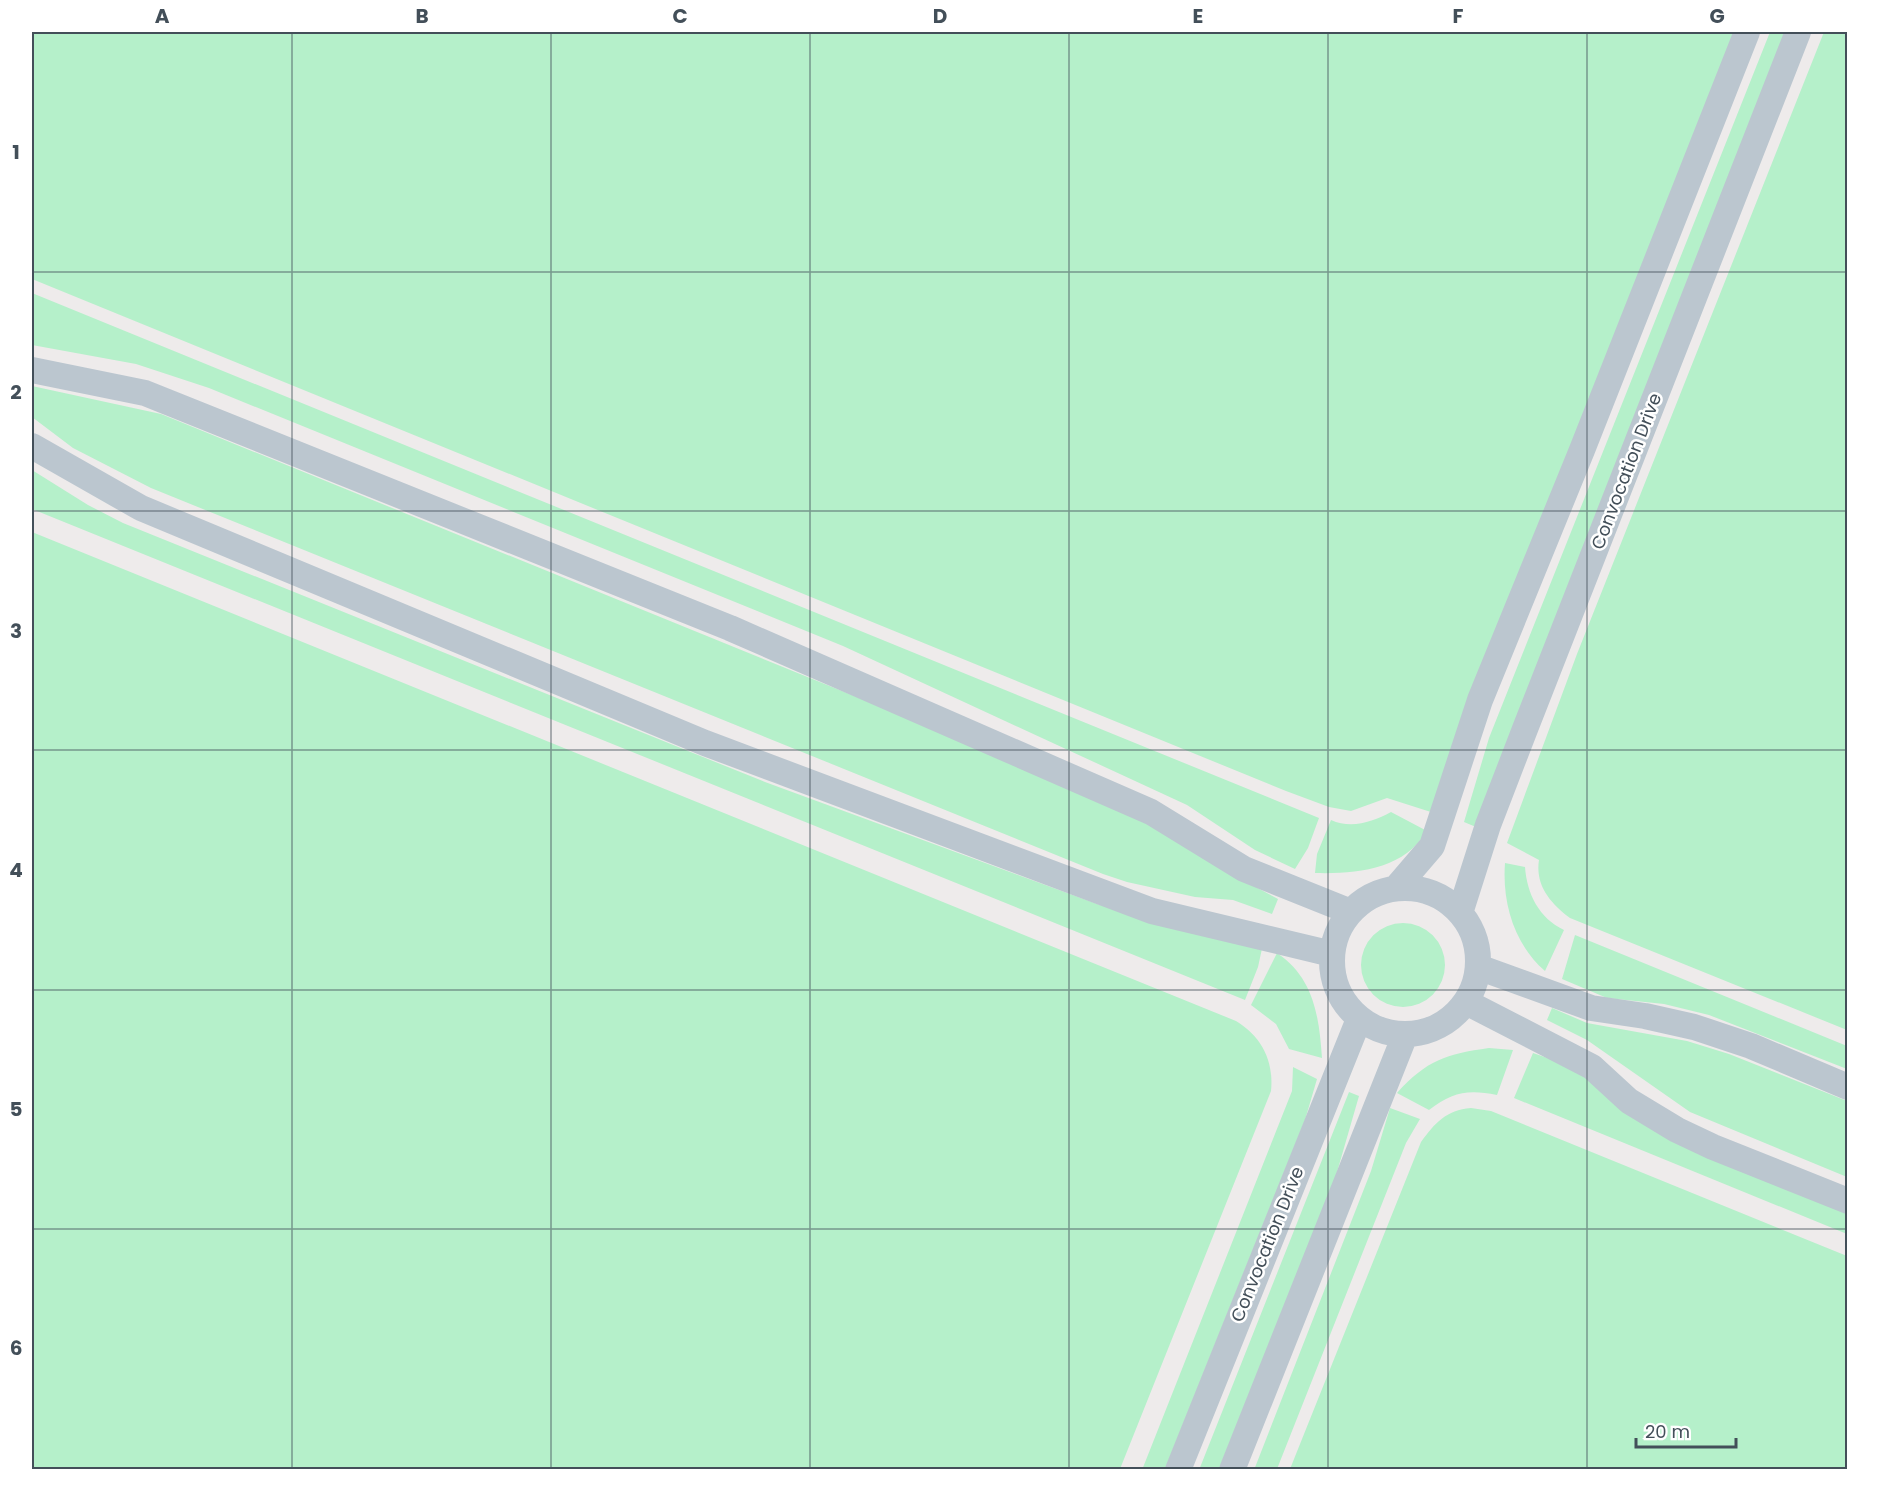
<svg xmlns="http://www.w3.org/2000/svg" width="1879" height="1501" viewBox="0 0 1879 1501" font-family="Poppins,sans-serif">
  <style>
    .green { fill: #b5f0ca }
    .lines { fill: none; stroke-linecap: round; stroke-linejoin: round }
    .minor { stroke: #bbc6cf; stroke-width: 26 }
    .grid { fill: none; stroke: #434f59; stroke-width: 1.5; stroke-opacity: 0.55 }
    .labels { text-anchor: middle; dominant-baseline: central; stroke-width: 5; stroke-linejoin: round; paint-order: stroke }
    .street-label { font-size: 18px; fill: #434f59; stroke: #fff }
    .neatline { fill: none; stroke: #434f59; stroke-width: 2 }
    .grid-label { font-size: 20px; text-anchor: middle; font-weight: bold; fill: #434f59 }
  </style>
  <rect width="100%" height="100%" fill="#eeebeb"/>
  <!-- green -->
  <path class="green" d="M32 32H1736L1434 813 1387 798 1351 811 1329 807 1286 791 32 279Z
    M1770 32H1791L1476 827 1464 822 1489 738Z
    M1824 32H1848L1847 1030 1570 918C1550 903 1535 885 1539 860L1507 843 1577 654Z
    M32 293 1319 818 1308 848 1295 869 1255 850 1187 805 843 646 209 388 136 364 32 345Z
    M32 386 161 414 1120 804 1239 878 1278 899 1272 914 1233 900 1195 897 1127 882 1103 874 151 488 73 448 32 417Z
    M32 470 88 505 123 523 765 782 1100 905 1263 944 1258 967 1245 1000 32 509Z
    M32 532 1236 1021C1262 1037 1274 1061 1271 1091L1120 1469H32Z
    M1391 812 1427 831C1403 870 1357 874 1315 873L1317 854 1331 820C1351 829 1373 822 1391 812Z
    M1505 863 1525 867C1527 894 1539 918 1564 930L1545 971C1514 944 1502 903 1505 863Z
    M1361 965a42 42 0 1 1 84 0a42 42 0 1 1-84 0Z
    M1575 935 1847 1046V1069L1709 1015 1664 1004 1607 998 1562 979Z
    M1277 953C1314 978 1319 1016 1322 1058L1289 1049 1276 1024 1251 1005Z
    M1552 1008 1587 1023 1687 1041 1729 1054 1847 1101V1177L1690 1112 1587 1040 1547 1020Z
    M1489 1048 1513 1050 1497 1095C1468 1089 1452 1092 1429 1110L1397 1093C1427 1060 1446 1054 1489 1048Z
    M1533 1053 1562 1063 1847 1210V1234L1514 1098Z
    M1293 1067 1317 1079 1305 1120 1165 1469 1142 1470 1292 1091Z
    M1349 1092 1359 1096 1335 1179 1219 1469 1199 1470Z
    M1390 1108 1420 1119 1406 1143 1277 1469 1254 1470 1371 1171Z
    M1471 1108 1491 1111 1847 1256V1469H1290L1421 1142C1435 1123 1446 1110 1471 1108Z"/>
  <g class="lines">
    <!-- minor -->
    <path class="minor" d="M32 370 145 393 730 628 1151 812 1244 869 1351 912
      M32 446 141 508 705 743 1152 911 1332 954
      M1396 888 1432 846 1480 700 1582 450 1747 32
      M1332 961a73 73 0 1 1 146 0a73 73 0 1 1-146 0Z
      M1460 913 1488 825 1525 729 1798 32
      M1478 967 1591 1008 1645 1016 1694 1027 1751 1046 1848 1087
      M1466 1002 1592 1067 1629 1101 1677 1130 1713 1147 1848 1201
      M1178 1470 1359 1019
      M1232 1470 1405 1035"/>
  </g>
  <!-- grid -->
  <path class="grid" d="M292 32V1470M551 32V1470M810 32V1470M1069 32V1470M1328 32V1470M1587 32V1470M32 272H1848M32 511H1848M32 750H1848M32 990H1848M32 1229H1848"/>
  <g class="labels">
    <!-- street labels -->
    <g class="street-label">
      <text transform="translate(1626 471) rotate(-69)">Convocation Drive</text>
      <text transform="translate(1267 1244) rotate(-68)">Convocation Drive</text>
    </g>
  </g>
  <!-- border -->
  <rect width="1879" height="1501" fill="none" stroke="#ffffff" stroke-width="66"/>
  <!-- scale -->
  <path d="M1636 1438v9h100v-9" fill="none" stroke="#434f59" stroke-width="3"/>
  <text x="1645" y="1438" font-size="18" fill="#434f59" stroke="#ffffff" stroke-width="4.5" paint-order="stroke">20 m</text>
  <rect x="33" y="33" width="1813" height="1435" class="neatline"/>
  <g class="grid-label">
    <text x="162" y="23">A</text>
    <text x="422" y="23">B</text>
    <text x="680" y="23">C</text>
    <text x="940" y="23">D</text>
    <text x="1198" y="23">E</text>
    <text x="1458" y="23">F</text>
    <text x="1717" y="23">G</text>
    <text x="16" y="159">1</text>
    <text x="16" y="399">2</text>
    <text x="16" y="638">3</text>
    <text x="16" y="877">4</text>
    <text x="16" y="1116">5</text>
    <text x="16" y="1355">6</text>
  </g>
</svg>
